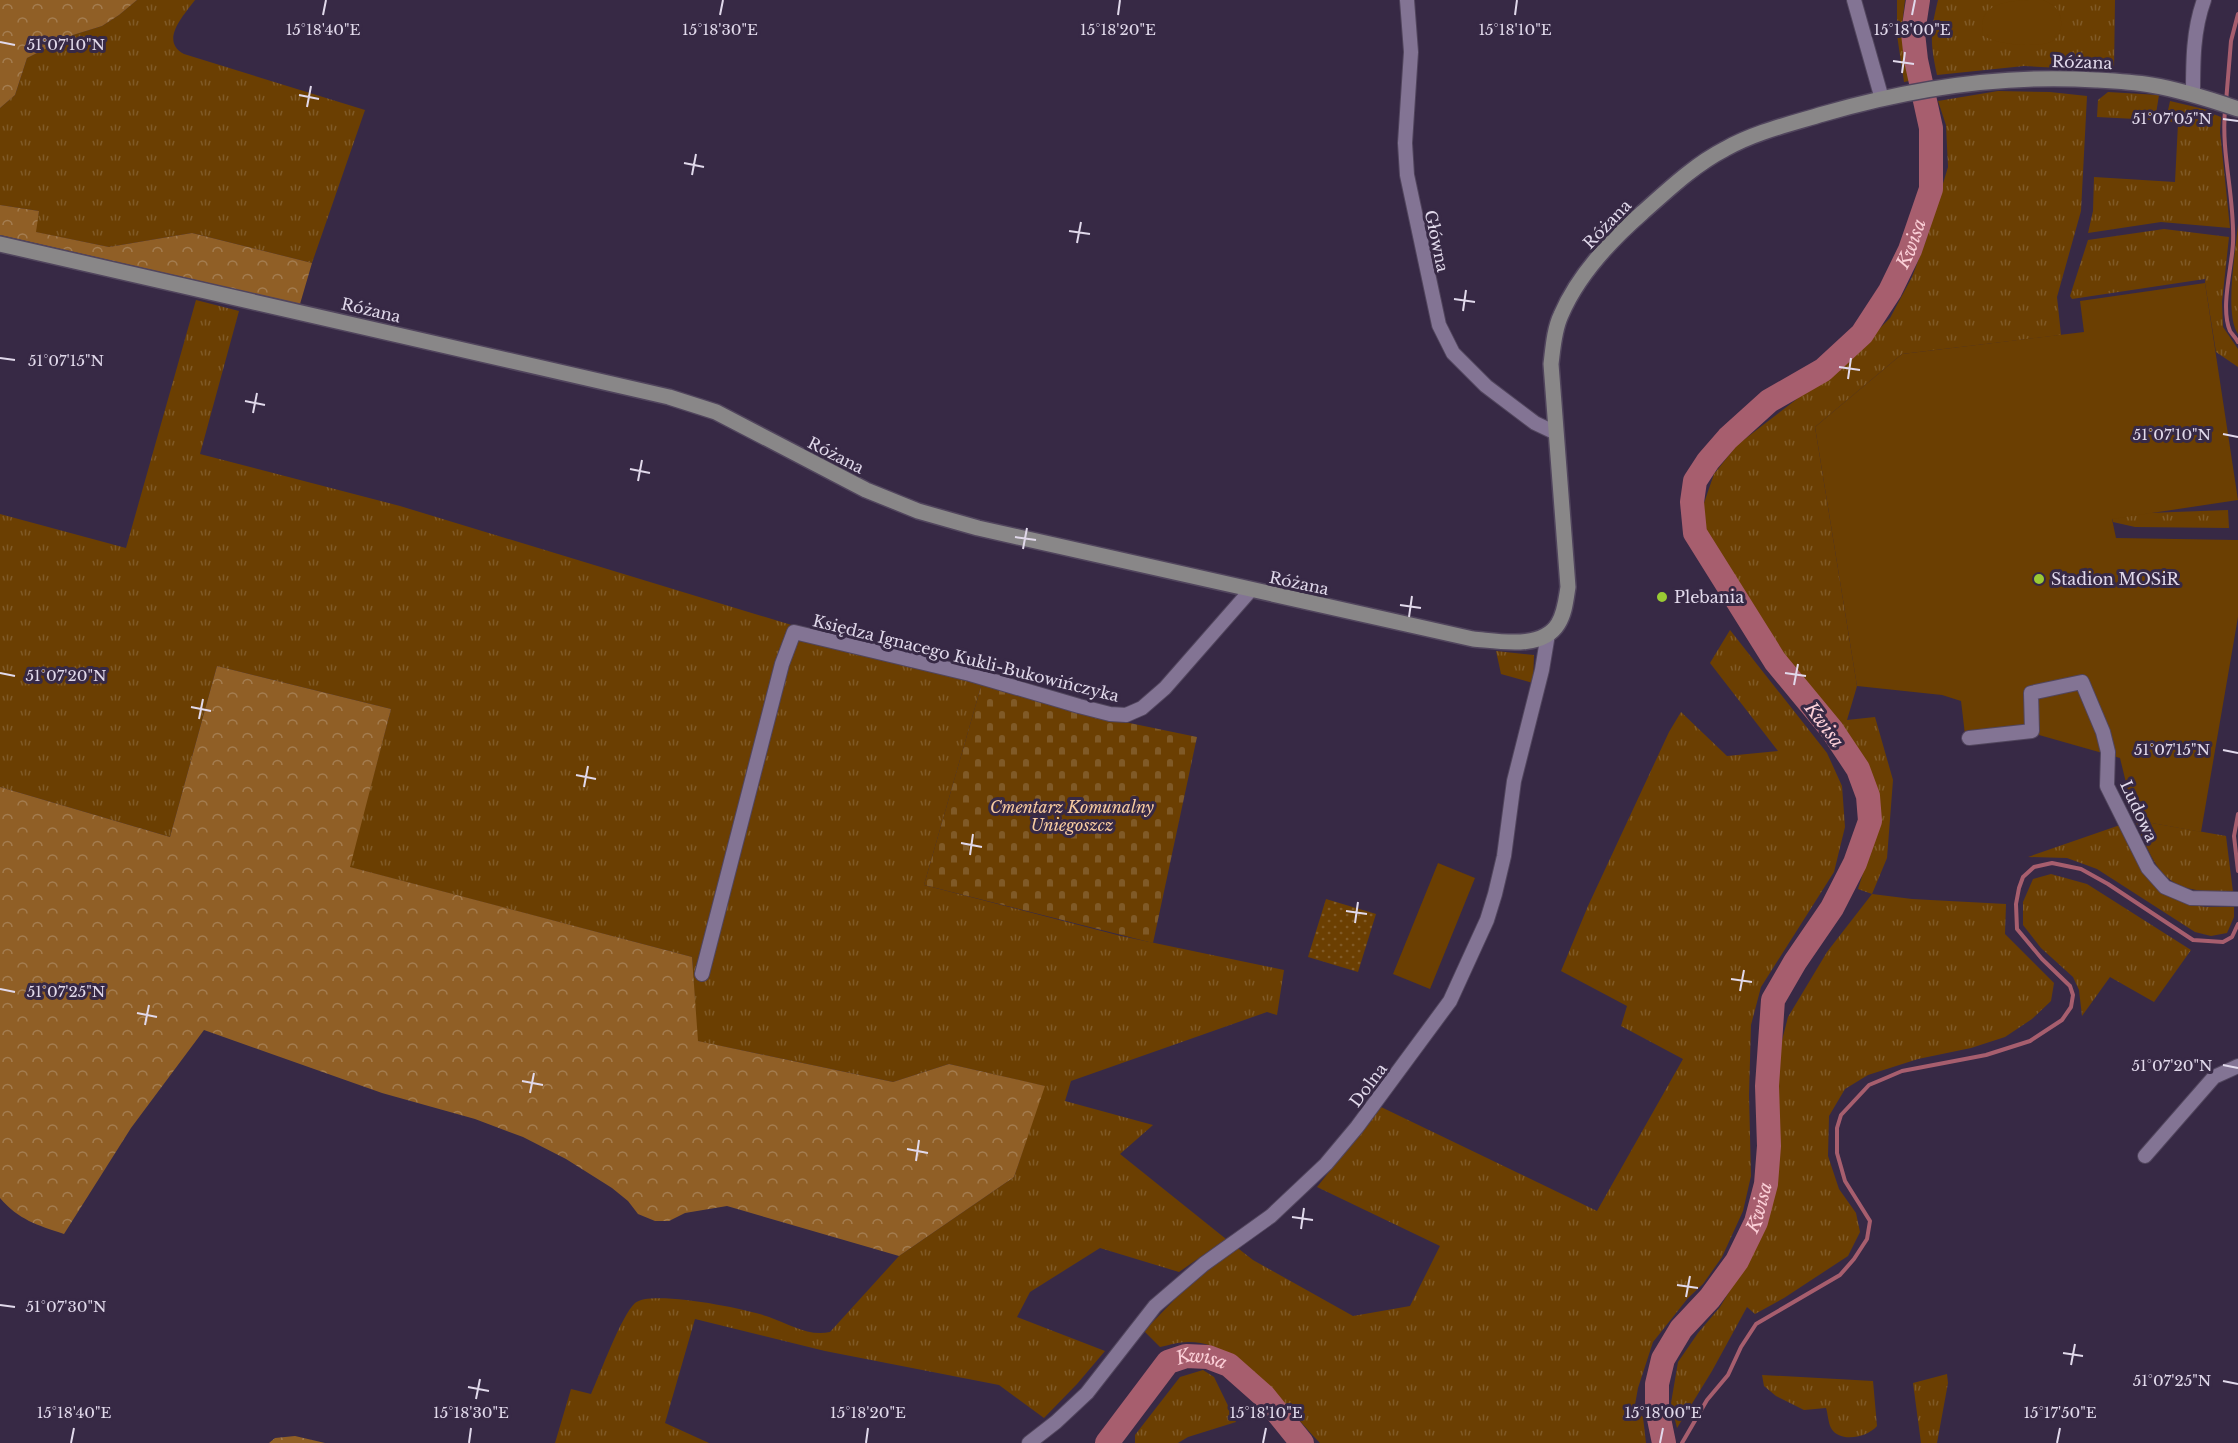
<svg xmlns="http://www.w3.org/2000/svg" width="2238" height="1443" viewBox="0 0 2238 1443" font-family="'Libre Baskerville',serif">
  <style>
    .grass { fill: url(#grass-tufts) }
    .forest { fill: url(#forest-crowns) }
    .cemetery { fill: url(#cemetery-stones) }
    .park { fill: url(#park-dots) }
    .pitch { fill: #6b3f02 }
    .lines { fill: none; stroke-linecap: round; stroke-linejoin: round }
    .stream { stroke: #a75e6e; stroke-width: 4 }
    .river { stroke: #a75e6e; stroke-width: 24 }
    .street-casing { stroke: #51455d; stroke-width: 16 }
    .secondary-casing { stroke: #51455d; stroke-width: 18 }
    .street { stroke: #837494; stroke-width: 14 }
    .secondary { stroke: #898788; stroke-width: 15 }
    .ticks { fill: none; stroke: #e1d9eb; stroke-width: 2 }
    .poi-dot { fill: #9acb34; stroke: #372945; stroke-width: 2 }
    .labels { text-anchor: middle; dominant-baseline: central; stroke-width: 6; stroke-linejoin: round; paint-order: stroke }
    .street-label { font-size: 16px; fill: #e1d9eb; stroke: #372945 }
    .poi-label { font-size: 16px; fill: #e1d9eb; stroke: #372945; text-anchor: start }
    .park-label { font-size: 16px; font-style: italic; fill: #f8cca1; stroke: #372945 }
    .water-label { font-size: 18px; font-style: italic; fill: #fbcfd7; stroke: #372945 }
    .ticks-label { font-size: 15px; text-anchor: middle; fill: #e1d9eb; stroke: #372945; stroke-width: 6; stroke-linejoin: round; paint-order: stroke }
  </style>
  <defs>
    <pattern id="grass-tufts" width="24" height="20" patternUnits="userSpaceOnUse" patternTransform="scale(1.5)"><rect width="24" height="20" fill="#6b3f02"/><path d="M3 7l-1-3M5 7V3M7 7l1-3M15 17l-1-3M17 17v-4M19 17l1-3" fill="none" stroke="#805a27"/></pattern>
    <pattern id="forest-crowns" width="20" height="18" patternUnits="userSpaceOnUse" patternTransform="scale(1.5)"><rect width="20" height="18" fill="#905f26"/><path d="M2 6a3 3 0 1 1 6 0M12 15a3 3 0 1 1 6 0" fill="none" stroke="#a47d50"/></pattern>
    <pattern id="cemetery-stones" width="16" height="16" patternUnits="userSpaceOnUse" patternTransform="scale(1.5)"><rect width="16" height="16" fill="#6b3f02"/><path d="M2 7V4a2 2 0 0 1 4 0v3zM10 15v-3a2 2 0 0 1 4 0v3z" fill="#805a27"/></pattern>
    <pattern id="park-dots" width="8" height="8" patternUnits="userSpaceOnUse" patternTransform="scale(1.5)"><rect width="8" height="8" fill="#6b3f02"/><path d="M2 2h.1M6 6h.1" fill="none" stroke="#805a27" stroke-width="1.8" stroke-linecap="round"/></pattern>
  </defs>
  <rect width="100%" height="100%" fill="#372945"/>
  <!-- grass -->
  <path class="grass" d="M137 0H195C184 15 159 41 184 54L365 110 312 263 192 233 109 247 35 232 39 211 0 205V108L15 95 27 58 73 35 102 26 119 15Z
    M1897 0H1905L1902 25 1909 81 1904 82 1897 35Z
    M1938 0H2115L2114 71 2024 66 1937 75C1930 42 1930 33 1938 0Z
    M1998 91 2050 92 2087 96 2081 211 2057 297 2061 335 1902 354 1815 427 1857 686 1847 720 1875 717 1893 780 1887 858 1872 894 1912 899 2006 904 2005 934 2054 983 2051 1001 2032 1019 2005 1037 1971 1048 1918 1059 1868 1075 1845 1089 1829 1116 1828 1156 1839 1189 1856 1213 1860 1232 1848 1256 1784 1298 1755 1314 1747 1307 1712 1371 1677 1428 1671 1403 1678 1362 1698 1333 1720 1307 1741 1272 1773 1202 1777 1137 1773 1075 1788 1017 1827 952 1872 894 1858 889 1870 851 1877 816 1873 778 1793 668 1704 527V503L1714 474 1737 445 1849 359 1890 318 1912 277 1926 240 1948 167 1946 125 1938 101Z
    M2108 92 2159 95 2155 120 2097 117 2098 100Z
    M2170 101 2212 111 2213 114 2221 117 2220 132 2230 228 2161 222 2088 233 2093 211 2094 177 2175 182 2178 124 2166 120Z
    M2238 224V334C2224 314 2236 250 2238 224Z
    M2164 229 2229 237 2222 302 2223 327 2238 349V367L2216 352 2205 283 2206 274 2205 279 2072 299 2070 296 2088 240Z
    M196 300 239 311 200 454 400 506 982 683 924 885 1121 936 1284 970 1277 1015 1267 1012 1071 1081 1065 1101 1153 1125 1120 1154 1226 1239 1179 1272 1100 1248 1030 1292 1017 1317 1105 1351 1077 1384 1044 1418 999 1385 825 1351 695 1319 665 1423 709 1443H555L571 1389 591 1394C600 1374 621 1316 635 1303 650 1289 749 1309 769 1317 789 1324 809 1337 830 1332L899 1256 1014 1177 1044 1086 949 1064 893 1082 697 1041 692 957 349 867 391 709 217 666 170 837 0 787V514L126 548Z
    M2228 510 2229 528 2135 527 2113 522 2112 518 2148 513Z
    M1730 630 1827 753 1842 786 1845 827 1834 872 1761 987 1751 1025 1749 1095 1751 1176 1743 1211 1722 1257 1703 1284 1688 1298 1653 1342 1638 1388 1634 1410 1643 1417 1646 1443H1320C1285 1408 1242 1341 1188 1342 1179 1342 1169 1345 1160 1347L1144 1331 1176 1298 1235 1246 1253 1260 1353 1316 1410 1306 1440 1246 1317 1187 1381 1107 1597 1211 1683 1059 1621 1026 1627 1006 1561 971 1588 906 1669 732 1681 712 1727 756 1778 751 1710 663Z
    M1496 651 1534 655 1533 683 1501 674Z
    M2135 820 2226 836 2233 892C2167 893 2159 878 2135 820Z
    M2120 825 2166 894 2184 903 2205 907H2234V917L2227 933 2211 936 2195 932 2097 869 2067 858 2028 857Z
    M2051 874 2087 884 2191 950 2154 1002 2110 977 2082 1016 2079 990 2073 977 2041 948 2023 925V902L2033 879Z
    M1203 1370 1214 1377 1236 1422 1188 1437 1178 1443H1135V1435L1180 1377Z
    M1947 1374 1948 1383 1937 1443H1921L1913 1383Z
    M1762 1375 1873 1381 1877 1426C1867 1438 1839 1443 1831 1428 1828 1422 1828 1414 1826 1408L1804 1410 1776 1396 1764 1386Z"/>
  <!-- forest -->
  <path class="forest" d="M0 0H137L119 15 102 26 73 35 27 58 15 95 0 108Z
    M0 205 39 211 36 232 109 247 192 233 312 263 300 304 0 235Z
    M217 666 391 709 350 867 692 957 698 1041 893 1082 949 1064 1045 1086 1014 1177 899 1256 727 1206 685 1213 669 1221H655L638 1214 628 1201 612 1188 566 1159 523 1137 475 1119 382 1093 204 1030 131 1128 64 1234C37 1225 19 1220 0 1198V787L170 837Z
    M295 1436 325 1443H269L275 1438Z"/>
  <!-- cemetery -->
  <path class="cemetery" d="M982 683 1086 714 1197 737 1153 943 924 885Z"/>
  <!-- park -->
  <path class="park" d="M1326 899 1376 914 1358 972 1308 957Z"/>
  <!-- pitch -->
  <path class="pitch" d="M2043 0C2047 2 2052 4 2055 7 2065 17 2063 39 2048 43 2033 47 1995 45 1983 35 1975 0 2015 0 2043 0Z
    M2205 283 2238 500 2112 519 2116 538 2238 540V617L2201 832 2135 820 2120 758 2039 735 1966 743 1961 701 1942 695 1857 686 1815 427 1902 354 2084 332 2080 301Z
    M1438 863 1475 878 1430 989 1393 974Z"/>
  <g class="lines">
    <!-- stream -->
    <path class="stream" d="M2226 102 2231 41 2238 14
      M2225 110C2221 155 2235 198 2233 243 2232 267 2220 308 2230 331 2232 334 2236 338 2238 342
      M2238 814 2234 836 2238 871
      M1682 1443 1707 1400 1728 1375 1741 1347 1756 1324 1840 1275 1854 1259 1867 1239 1870 1221 1845 1181 1837 1153V1128L1841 1115 1869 1085 1881 1080 1902 1071 1986 1055 2030 1041 2062 1020 2071 1007 2073 995 2070 986 2042 959 2017 929 2016 904 2019 888 2023 877 2034 867 2052 863 2081 869 2108 884 2193 940 2223 942 2232 937 2238 924"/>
    <!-- river -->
    <g class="river">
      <path id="s1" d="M1107 1443 1168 1362 1186 1356 1208 1357 1229 1365 1264 1396 1302 1443"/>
      <path id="s2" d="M1664 1443 1657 1409V1384L1663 1359 1681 1329 1710 1298 1737 1261 1756 1222 1766 1184 1769 1146 1767 1086 1773 1000 1795 962 1832 908 1855 863 1870 821 1868 796 1858 769 1832 730 1775 661 1695 533 1692 502 1695 481 1708 461 1728 438 1769 401 1823 370 1862 334 1890 291 1910 250 1931 189V128L1916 60 1913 33 1918 0"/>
    </g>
    <!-- street casing -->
    <g class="street-casing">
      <path id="street" d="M1407 0 1411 52 1405 143 1407 175 1439 325 1453 353 1486 386 1535 423 1556 433
        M1854 0 1882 99
        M2193 94C2193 62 2193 30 2204 0
        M1969 738 2032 731 2031 693 2082 682 2103 732 2108 752 2107 786 2148 868 2165 887 2191 898 2238 899
        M702 974 782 664 794 632 970 674 1079 706 1110 714 1126 715 1142 708 1165 688 1250 591
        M2145 1156 2214 1077 2238 1066
        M1029 1443 1056 1422 1087 1393 1155 1306 1204 1264 1271 1216 1326 1164 1357 1127 1450 1001 1487 920 1495 894 1504 856 1514 781 1542 670 1548 634"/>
    </g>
    <!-- secondary casing -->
    <g class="secondary-casing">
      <path id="secondary" d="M0 244 669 397 716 412 866 490 918 511 978 528 1473 639C1499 641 1542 650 1558 624 1565 613 1566 599 1568 587L1551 364C1553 348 1554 330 1561 315 1578 275 1610 241 1642 213 1668 190 1694 165 1725 149 1755 132 1790 124 1823 114 1912 88 2003 74 2096 80 2114 81 2133 82 2151 85 2181 90 2209 99 2238 109"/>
    </g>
    <!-- street -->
    <use href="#street" class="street"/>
    <!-- secondary -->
    <use href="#secondary" class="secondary"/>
  </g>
  <!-- ticks -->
  <path class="ticks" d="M323 15 326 0M720 15 723 0M1118 15 1120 0M1515 15 1517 0M1912 15 1915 0M0 42 15 45M1893 61 1914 64M1902 73 1905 52M299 95 319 99M307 107 311 86M2223 119 2238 121M684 163 704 167M692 175 696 154M1069 231 1090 234M1077 243 1081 222M1454 299 1475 302M1463 311 1466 290M0 358 15 360M1839 367 1860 370M1848 379 1851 358M245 401 265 405M253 413 257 393M2223 434 2238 437M630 469 650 473M638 481 642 460M1015 537 1036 540M1023 549 1027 528M1400 605 1421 608M1409 617 1412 596M0 673 15 676M1785 673 1806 676M1794 685 1798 664M191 707 211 711M199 719 203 699M2223 750 2238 753M576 775 596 779M584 787 588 766M961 843 982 847M970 855 973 834M1346 911 1367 914M1355 923 1358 902M1731 979 1752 982M0 989 15 992M1740 991 1744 970M137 1013 157 1017M145 1025 149 1005M2223 1065 2238 1068M522 1081 543 1085M530 1093 534 1073M907 1149 928 1153M916 1161 919 1140M1292 1217 1313 1220M1301 1229 1304 1208M1677 1285 1698 1288M1686 1297 1690 1276M0 1305 15 1307M2063 1353 2083 1356M2071 1365 2075 1344M2223 1381 2238 1384M468 1387 489 1391M476 1399 480 1379M71 1443 74 1428M469 1443 471 1428M866 1443 868 1428M1263 1443 1266 1428M1660 1443 1663 1428M2057 1443 2060 1428"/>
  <!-- markers -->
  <g class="poi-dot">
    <circle cx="2039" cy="579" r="6"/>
    <circle cx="1662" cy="597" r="6"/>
  </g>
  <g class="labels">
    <!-- street labels -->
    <g class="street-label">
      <text transform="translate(2082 62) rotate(2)">Różana</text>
      <text transform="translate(1607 224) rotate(-46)">Różana</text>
      <text transform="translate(1437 241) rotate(78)">Główna</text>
      <text transform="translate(371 310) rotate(13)">Różana</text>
      <text transform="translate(836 455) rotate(27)">Różana</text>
      <text transform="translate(1299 583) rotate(12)">Różana</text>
      <text transform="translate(966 658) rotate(14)">Księdza Ignacego Kukli-Bukowińczyka</text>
      <text transform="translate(2139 811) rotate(65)">Ludowa</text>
      <text transform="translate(1368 1085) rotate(-53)">Dolna</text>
    </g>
    <!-- poi labels -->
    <g class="poi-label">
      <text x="2051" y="579">Stadion MOSiR</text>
      <text x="1674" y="597">Plebania</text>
    </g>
    <!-- park labels -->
    <g class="park-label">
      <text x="1072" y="807">Cmentarz Komunalny<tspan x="1072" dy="18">Uniegoszcz</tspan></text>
    </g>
    <!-- water labels -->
    <g class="water-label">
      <text stroke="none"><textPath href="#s2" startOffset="1402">Kwisa</textPath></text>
      <text transform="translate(1824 725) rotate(53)">Kwisa</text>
      <text stroke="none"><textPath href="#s2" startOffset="267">Kwisa</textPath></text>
      <text stroke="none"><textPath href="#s1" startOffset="136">Kwisa</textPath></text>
    </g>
  </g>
  <g class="ticks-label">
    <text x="323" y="35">15°18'40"E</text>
    <text x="720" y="35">15°18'30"E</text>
    <text x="1118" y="35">15°18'20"E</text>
    <text x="1515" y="35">15°18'10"E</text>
    <text x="1912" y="35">15°18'00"E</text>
    <text x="66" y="50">51°07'10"N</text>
    <text x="2172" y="124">51°07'05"N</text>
    <text x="66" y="366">51°07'15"N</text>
    <text x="2172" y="440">51°07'10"N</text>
    <text x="66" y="681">51°07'20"N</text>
    <text x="2172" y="755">51°07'15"N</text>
    <text x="66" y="997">51°07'25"N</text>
    <text x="2172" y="1071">51°07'20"N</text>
    <text x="66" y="1312">51°07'30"N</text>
    <text x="2172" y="1386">51°07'25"N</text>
    <text x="74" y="1418">15°18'40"E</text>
    <text x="471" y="1418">15°18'30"E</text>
    <text x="868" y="1418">15°18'20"E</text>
    <text x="1266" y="1418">15°18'10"E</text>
    <text x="1663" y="1418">15°18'00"E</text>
    <text x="2060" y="1418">15°17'50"E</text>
  </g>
</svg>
